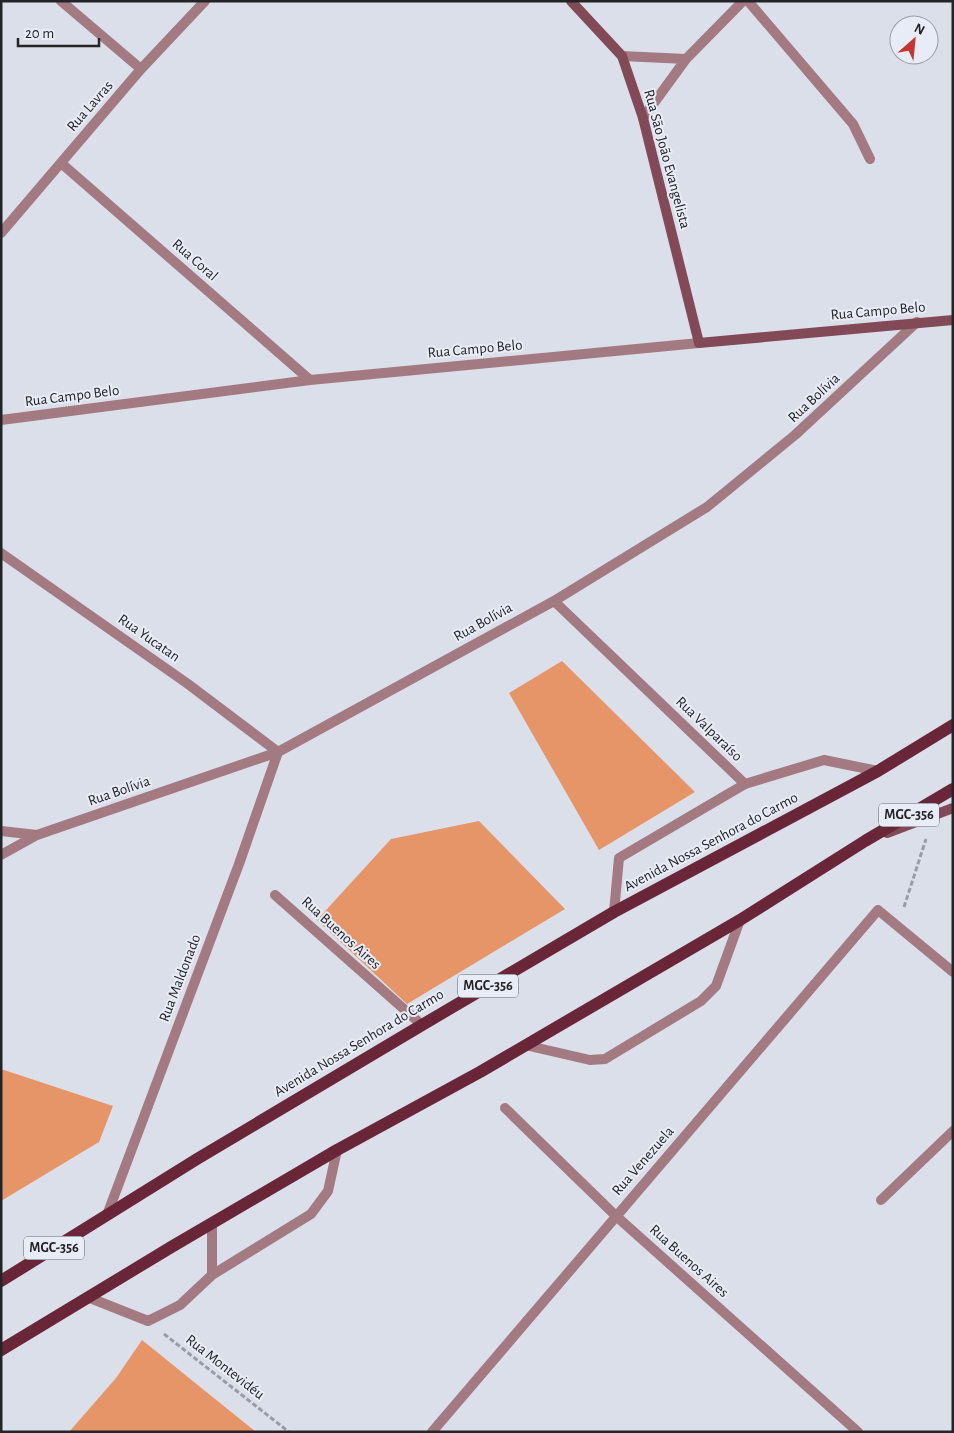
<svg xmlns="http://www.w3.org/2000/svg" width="954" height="1433" viewBox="0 0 954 1433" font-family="'Alegreya Sans',sans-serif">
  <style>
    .building { fill: #e69569 }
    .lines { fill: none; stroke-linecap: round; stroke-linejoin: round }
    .path { stroke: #9a9ca5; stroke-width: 3; stroke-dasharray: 5 2.5; stroke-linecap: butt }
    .lane { stroke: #a37a82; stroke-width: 10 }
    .street { stroke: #a37a82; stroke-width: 10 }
    .secondary { stroke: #824a57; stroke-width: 10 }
    .primary { stroke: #692639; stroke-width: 12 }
    .labels { text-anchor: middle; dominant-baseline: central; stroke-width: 4; stroke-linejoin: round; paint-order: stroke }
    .shield { fill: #e8ecf7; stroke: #5e6066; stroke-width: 1 }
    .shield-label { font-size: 14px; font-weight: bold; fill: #232428 }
    .street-label { font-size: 15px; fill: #232428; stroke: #e8ecf7 }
  </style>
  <rect width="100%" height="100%" fill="#dbdfea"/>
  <!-- building -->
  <path class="building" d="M562 661 695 792 599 850 509 693Z
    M479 821 565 909 407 1004 317 920 391 839Z
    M1 1069 113 1106 99 1142 1 1201Z
    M142 1340 256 1432H69L116 1378Z"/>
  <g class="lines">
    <!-- path -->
    <path class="path" d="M904 907 926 839
      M164 1334 289 1432"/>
    <!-- lane -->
    <path class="lane" d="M275 895 422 1025
      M614 912 619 858 745 784
      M525 1045 590 1060 605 1059 701 1001 716 986 740 920
      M881 1200 953 1131
      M212 1275V1223
      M90 1298 148 1321 180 1305 212 1275 311 1214 328 1191 337 1150"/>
    <!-- street -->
    <path class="street" d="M61 1 141 69
      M748 1 853 124 870 159
      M622 56 686 59
      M643 118 686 59 743 1
      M61 163 310 380
      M1 233 141 69 205 1
      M1 420 310 380 699 343
      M1 553 188 684 278 752 239 864 107 1215
      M554 601 745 784 824 760 878 771
      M1 831 37 835 278 752 554 601 707 507 795 435 917 322
      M1 855 37 835
      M505 1108 616 1216 858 1432
      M432 1432 878 910 953 972"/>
    <!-- secondary -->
    <path class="secondary" d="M571 1 622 56 643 118 699 343 953 320
      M887 833 953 808"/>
    <!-- primary -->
    <path class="primary" d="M1 1281 197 1159 422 1025 614 912 878 771 953 725
      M1 1350 173 1246 337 1150 480 1072 740 920 865 841 953 789"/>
  </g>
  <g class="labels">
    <!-- shield labels -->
    <g class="shield">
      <rect x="879" y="803.5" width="60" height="23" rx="4"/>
      <rect x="458" y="974.5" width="60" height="23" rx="4"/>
      <rect x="24" y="1236.5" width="60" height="23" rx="4"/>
    </g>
    <g class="shield-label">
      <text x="909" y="815">MGC-356</text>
      <text x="488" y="986">MGC-356</text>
      <text x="54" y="1248">MGC-356</text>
    </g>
    <!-- street labels -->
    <g class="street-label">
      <text transform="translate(90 106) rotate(-49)">Rua Lavras</text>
      <text transform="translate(667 159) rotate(75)">Rua São João Evangelista</text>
      <text transform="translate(195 260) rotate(41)">Rua Coral</text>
      <text transform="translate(878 311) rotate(-5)">Rua Campo Belo</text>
      <text transform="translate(475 349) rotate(-5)">Rua Campo Belo</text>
      <text transform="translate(72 396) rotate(-7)">Rua Campo Belo</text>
      <text transform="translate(814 398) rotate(-43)">Rua Bolívia</text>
      <text transform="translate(483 622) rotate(-29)">Rua Bolívia</text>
      <text transform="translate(149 638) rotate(35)">Rua Yucatan</text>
      <text transform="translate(709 729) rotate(44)">Rua Valparaíso</text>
      <text transform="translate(119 791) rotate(-19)">Rua Bolívia</text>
      <text transform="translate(711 842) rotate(-28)">Avenida Nossa Senhora do Carmo</text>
      <text transform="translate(341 933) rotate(42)">Rua Buenos Aires</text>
      <text transform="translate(180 978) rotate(-69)">Rua Maldonado</text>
      <text transform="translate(359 1043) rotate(-31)">Avenida Nossa Senhora do Carmo</text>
      <text transform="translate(643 1161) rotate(-49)">Rua Venezuela</text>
      <text transform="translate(689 1261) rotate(42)">Rua Buenos Aires</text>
      <text transform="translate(225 1367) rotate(38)">Rua Montevidéu</text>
    </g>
  </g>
  <!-- border -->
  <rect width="954" height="1433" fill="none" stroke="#232428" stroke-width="5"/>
  <!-- north arrow -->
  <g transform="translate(914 40) rotate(27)"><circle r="24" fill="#e8ecf7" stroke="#999ca4"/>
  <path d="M0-4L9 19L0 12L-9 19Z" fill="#c43634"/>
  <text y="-8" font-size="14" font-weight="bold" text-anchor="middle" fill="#232428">N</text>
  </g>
  <!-- scale -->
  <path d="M18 38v8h81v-8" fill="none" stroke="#232428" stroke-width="2.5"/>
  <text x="25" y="38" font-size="15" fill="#232428" stroke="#e8ecf7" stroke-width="4" paint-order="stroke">20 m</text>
</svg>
